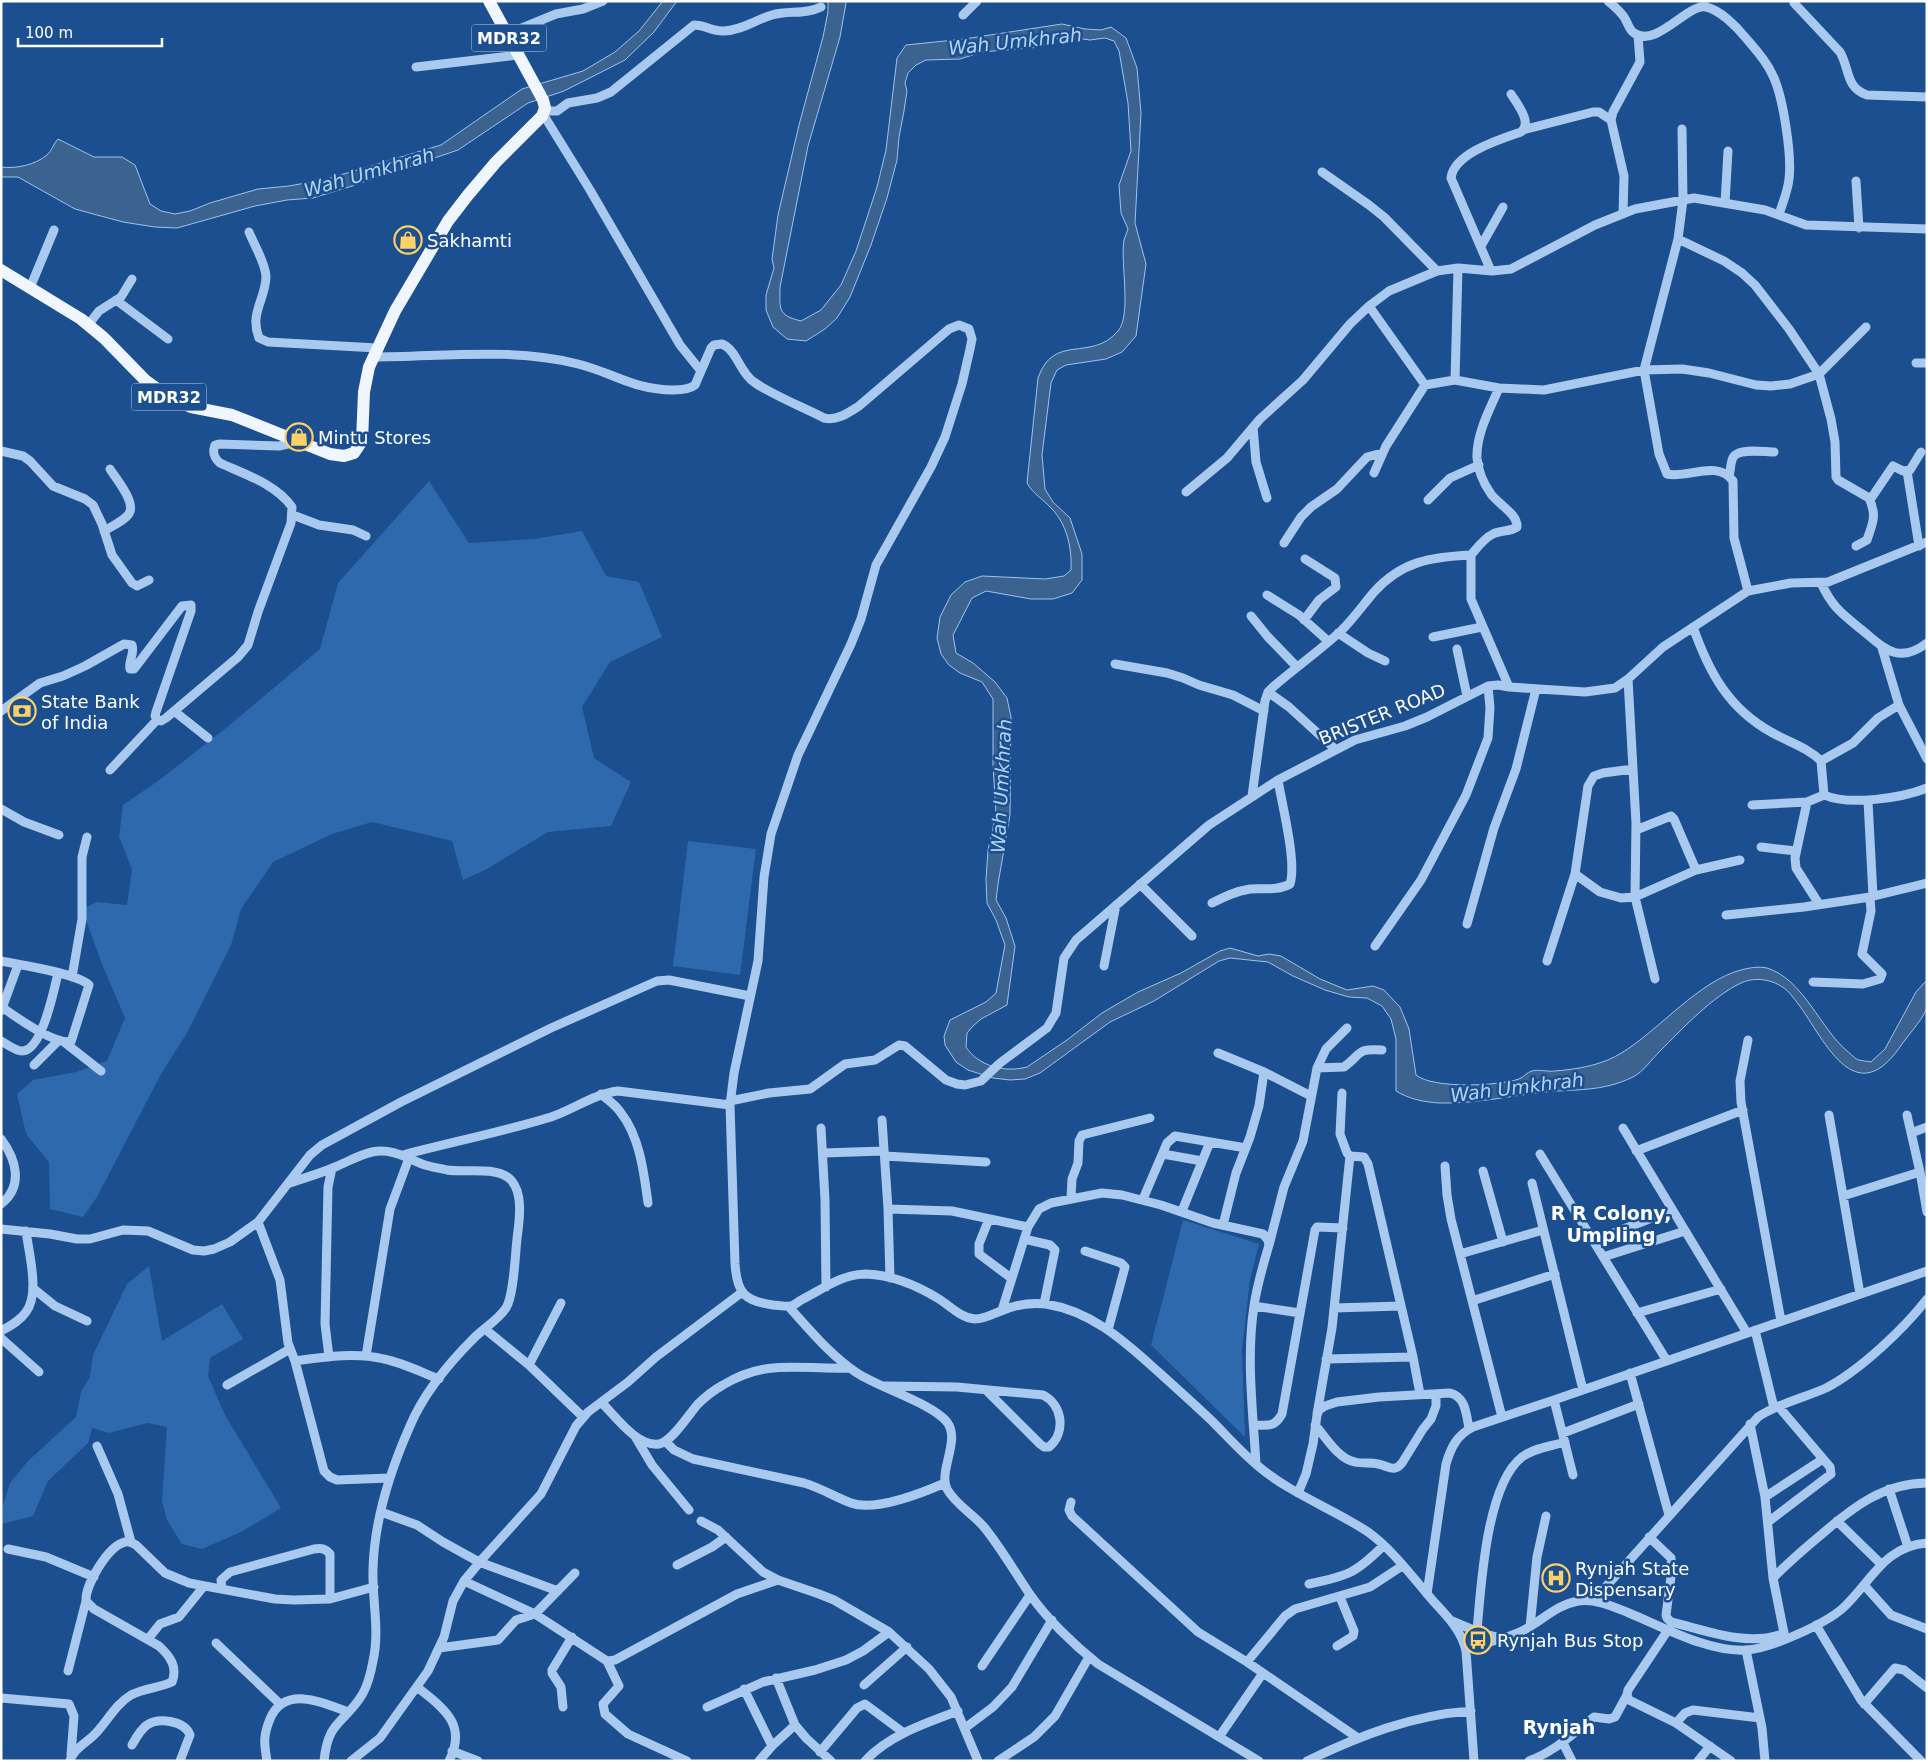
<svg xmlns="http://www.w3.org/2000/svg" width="1928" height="1762" viewBox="0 0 1928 1762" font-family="'DejaVu Sans',sans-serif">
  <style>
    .green { fill: #2e69ad }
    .water { fill: #3c6290; stroke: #9cc4f0 }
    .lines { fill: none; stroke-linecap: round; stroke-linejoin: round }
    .minor { stroke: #a9c9ee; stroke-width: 9 }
    .major { stroke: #f0f6ff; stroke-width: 12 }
    .labels { text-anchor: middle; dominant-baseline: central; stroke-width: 5; stroke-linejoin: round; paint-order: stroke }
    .shield { fill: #1b4f8f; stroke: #bbcadd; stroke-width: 1 }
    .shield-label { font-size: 16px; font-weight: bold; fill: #fff }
    .poi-label { font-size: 18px; fill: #fff; stroke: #1b4f8f; text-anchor: start }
    .street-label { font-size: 18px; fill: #fff; stroke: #1b4f8f }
    .water-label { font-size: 19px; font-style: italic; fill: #b5d3f5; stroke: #1b4f8f }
    .neighbourhood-label { font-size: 19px; font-weight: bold; fill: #fff; stroke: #1b4f8f }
  </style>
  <rect width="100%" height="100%" fill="#1b4f8f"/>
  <!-- green -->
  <path class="green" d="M429 481 469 543 534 539 582 531 606 576 639 582 662 637 610 662 582 707 594 758 631 782 611 826 548 832 487 869 463 880 452 841 372 822 332 834 273 862 241 909 231 945 187 1033 161 1074 97 1197 83 1217 50 1209 49 1162 26 1134 17 1094 33 1080 76 1072 107 1061 125 1018 102 964 82 909 97 902 127 905 132 869 119 837 123 805 158 781 226 728 320 649 338 583Z
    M688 841 756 849 740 975 673 966Z
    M1183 1220 1259 1244 1250 1280 1242 1350 1245 1437 1151 1345Z
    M149 1266 162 1341 222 1304 243 1339 210 1358 208 1376 225 1415 281 1508 241 1532 202 1549 182 1544 167 1520 162 1501 167 1427 147 1423 109 1433 92 1428 88 1443 48 1481 33 1516 2 1524 1 1511 10 1483 28 1461 76 1417 81 1392 90 1377 93 1355 127 1284Z"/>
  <!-- water -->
  <path class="water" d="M663 1H677L654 32 625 60 564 91 528 103 458 150 349 187 313 198 287 200 255 206 177 228 155 227 123 222 75 209 18 177H1V167C16 169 35 165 47 155 52 151 53 144 58 139L94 157H122L135 165 150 204 161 211 175 214 190 211 210 203 258 189 289 186 327 179 441 145 522 89 583 71 615 52 639 31Z
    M828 1H846V3L840 37 808 146 780 287C780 309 777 315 801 321L821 310 841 285 856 251 877 187 886 150 897 58 906 45 964 39 1062 24 1085 29 1101 30 1111 27 1126 38 1137 68 1141 113 1135 223 1146 264 1136 336 1122 352 1106 359 1066 365 1057 370 1051 383 1042 455 1045 489 1053 502 1070 518 1082 554V580L1072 593 1053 599H1031L986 591 972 598 953 635 956 653 973 663 995 682 1007 698 1011 717 1010 815 998 884 996 900 1006 918 1015 946 1007 1005 981 1019 973 1026 967 1033 966 1047C978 1066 1005 1073 1027 1067L1067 1040 1102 1013 1138 992 1181 973 1220 951 1230 948 1258 956 1269 954 1281 956 1320 979 1347 990 1373 986 1384 990 1400 1007 1409 1029 1416 1075C1433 1089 1498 1086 1519 1079 1524 1077 1527 1072 1532 1071 1539 1069 1548 1072 1555 1071 1579 1069 1603 1065 1623 1052 1660 1029 1699 981 1741 970 1748 968 1759 966 1767 968 1803 979 1820 1028 1847 1051 1851 1054 1855 1059 1859 1060 1862 1061 1867 1061 1871 1062L1885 1049 1916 992 1927 980C1927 988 1928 1002 1926 1010 1920 1023 1908 1035 1900 1047 1851 1117 1820 1028 1792 996 1781 981 1758 975 1741 983 1713 996 1682 1029 1660 1051 1652 1059 1643 1072 1633 1077 1602 1092 1576 1089 1544 1092 1510 1096 1474 1104 1439 1103 1424 1102 1409 1099 1396 1091V1039L1391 1019 1382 1006 1367 998 1349 997 1325 990 1293 976 1268 962 1230 958 1219 961 1154 1001 1110 1022 1040 1073 1025 1079 1010 1080 993 1078 968 1070 956 1062 945 1045 944 1036 950 1020 986 1002 996 993 1005 945 996 920 987 903 986 879 988 850 996 814 993 766V699L982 682 960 673 949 665 941 654 937 638 940 617 951 595 965 582 982 576 1045 579 1064 576 1071 570C1072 548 1067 524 1051 508 1043 499 1033 494 1027 483L1038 378C1054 332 1091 363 1118 331 1132 315 1120 262 1124 240 1125 236 1127 233 1128 229L1121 213 1119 185 1131 151 1128 103 1119 51 1114 41 1105 38 1090 40 1069 37 1052 39 1041 47 982 52 960 59 926 60 916 65 908 73 905 83 907 91 904 111 899 137 897 160 887 198 871 245 850 297 837 318 825 329 806 341 787 339 773 327 766 310V295L774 268 772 259 778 215 799 125 823 37 828 12Z"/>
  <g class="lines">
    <!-- minor -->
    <path class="minor" d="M1608 1C1614 6 1620 11 1624 17 1628 23 1629 30 1634 33 1656 49 1688 3 1706 7 1720 10 1736 26 1745 37 1755 49 1766 60 1772 74 1783 94 1792 156 1789 179 1788 191 1782 204 1779 215
      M1794 3 1840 52C1850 69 1845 87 1867 95L1927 97
      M963 15 977 1
      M507 34 556 14 583 9 603 1
      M416 67 518 55
      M545 108 550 111H557L568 103 597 98 611 92 694 25C705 25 713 32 724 31 742 30 755 20 772 15 788 10 805 15 821 7
      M543 114 590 190 680 345 701 371
      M1682 129 1683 200 1678 239 1644 370 1659 454 1667 474C1688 479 1717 459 1733 481L1734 538 1748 591
      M1523 130 1593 112H1599L1611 120
      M1322 172 1369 205 1384 217 1437 271
      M1856 181 1859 228
      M1725 203 1728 151
      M1623 214 1624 176 1611 120 1613 112 1640 62 1638 35
      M249 232C254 245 265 262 266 276 266 299 249 313 259 338L268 342 377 348
      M1678 239 1724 261 1742 273 1755 285 1789 329 1819 374 1831 419 1835 442 1836 477 1838 480 1869 498 1872 497 1893 466 1903 471 1910 470 1921 452
      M1481 246 1503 207
      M1491 271 1451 178C1454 153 1501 139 1521 132 1533 123 1517 104 1511 94
      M30 288 54 230
      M116 300 168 339
      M1369 306 1425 385
      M88 325 99 311 121 297 132 279
      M373 357C441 357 512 347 578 364 614 373 634 390 673 390 681 390 690 389 695 385L711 348 714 345 722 344C737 350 740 373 754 382 772 395 803 407 824 418 837 421 848 413 859 406L949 329 959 325 969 329 972 339 970 349 962 384 945 437 931 467 876 565 861 619 851 644 798 755 771 834 764 877 758 961 734 1073 730 1105 735 1264C737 1293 744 1301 773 1305 778 1305 786 1307 791 1306 795 1305 799 1301 803 1299 823 1289 842 1274 866 1274 891 1275 918 1286 939 1299 950 1306 961 1318 975 1319 984 1319 993 1314 1001 1311 1015 1305 1030 1302 1046 1304 1090 1311 1122 1339 1154 1368 1174 1386 1193 1403 1212 1421 1227 1436 1241 1452 1258 1466 1291 1494 1332 1508 1368 1532 1391 1548 1415 1580 1434 1602 1447 1616 1462 1631 1466 1651L1474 1761
      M1916 363H1927
      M1455 380 1458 268
      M1499 388C1490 409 1476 434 1477 458 1478 470 1484 484 1491 494 1498 504 1518 514 1517 527 1510 532 1501 530 1493 534 1484 538 1477 548 1471 555V599L1509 687
      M1253 427 1256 462 1267 498
      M1 451 23 456 30 461 53 486 85 499 93 505 102 524 112 555 132 583 137 586 149 580
      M1907 471 1919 546
      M1374 473 1386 446 1425 385 1455 380 1499 388 1544 390 1644 370 1682 369 1709 373 1756 385 1771 386 1790 384 1819 374 1866 327
      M1729 476C1731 470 1730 461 1734 456 1741 448 1764 452 1774 452
      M1186 492 1227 458 1260 419 1303 380 1350 324 1369 306 1389 291 1437 271 1458 268 1492 271 1511 269 1595 225 1635 209 1694 198 1765 210 1806 225 1927 229
      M1428 500 1450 478 1479 465
      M293 515 319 525 353 530 366 536
      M104 531C112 526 122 522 128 515 138 504 116 479 110 469
      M1284 543 1301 517 1311 507 1337 489 1367 457 1382 453
      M1856 546 1867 540C1873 522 1877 516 1869 498
      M1821 583C1833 608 1841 613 1862 630 1884 648 1898 665 1927 643
      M1267 595 1299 615 1328 641
      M1251 616 1268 637 1297 667
      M1304 620 1319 600 1336 587 1335 578 1305 559
      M1693 627C1709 672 1728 708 1771 732 1788 742 1807 747 1821 761L1824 795C1849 806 1902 798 1927 788
      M1338 633 1368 653 1385 661
      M1433 637 1482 627
      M1882 648 1899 705 1927 759
      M1457 649 1467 696
      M1115 664 1167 673 1183 678 1199 685 1233 695 1264 711
      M1628 679 1636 823 1635 897 1655 979
      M1268 692 1289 707 1335 749
      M1 711 40 683 63 676 85 666 124 644 132 645C135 654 128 661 130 669H134L182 606 191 605V611L156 712 155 716 157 720 161 721 166 718 238 657 248 645 258 612 291 523 292 507C276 484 244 474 220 463 214 458 212 453 215 445L219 444 279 446 297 442
      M174 711 208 738
      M1821 761 1853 743 1878 718 1899 705
      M110 770 157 720
      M1252 796 1265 701 1268 692 1273 687C1295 668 1319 651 1341 631 1353 619 1363 605 1374 592 1402 561 1431 557 1471 555
      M1868 801 1873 896
      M1752 805 1807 802
      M1 809 24 822 59 835
      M1636 830 1671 816 1674 819 1696 870
      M1761 847 1796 851
      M1575 874 1600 892 1621 898 1635 897 1696 870 1740 860
      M1140 884 1192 936
      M1212 903C1224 897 1236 891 1250 889 1263 888 1278 891 1290 884 1297 862 1282 805 1278 780
      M1819 904 1796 868 1795 858 1807 802 1824 795
      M1726 915 1804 907 1870 897 1927 883
      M1467 924 1494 828 1516 769 1536 689
      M1375 946 1421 880 1466 795 1488 738 1490 708 1488 686
      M1 961C20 965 77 973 89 985L71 1042C52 1043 19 1019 3 1008
      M1547 961 1575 874 1588 786 1594 776 1603 773 1633 769
      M1104 966 1116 905
      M72 977 82 919V857L87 837
      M1813 982 1863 984 1880 979 1882 974 1862 954 1871 911 1870 897
      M1 1011 18 965
      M1748 1040 1740 1081 1741 1102 1781 1321
      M1 1041C7 1044 15 1051 22 1051 42 1051 54 990 58 973
      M64 1042 101 1071
      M1218 1053 1264 1072 1311 1096
      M34 1065 59 1040
      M1317 1068 1344 1067C1362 1054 1356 1048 1382 1050
      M1342 1093 1340 1134 1347 1153 1350 1156 1364 1157 1368 1164 1413 1357 1420 1394
      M601 1094C608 1100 616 1105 621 1113 640 1137 644 1174 648 1203
      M730 1101 769 1093 810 1089 845 1064 875 1060 899 1045 905 1046 946 1080 957 1084 965 1085 981 1081 1000 1063 1047 1028 1056 1013 1064 958 1076 940 1209 825 1278 780 1355 740 1405 726 1427 717 1488 686 1498 685 1509 687 1585 692 1615 688 1628 679 1663 647 1748 591 1791 583 1828 582 1927 542
      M1829 1115 1860 1294
      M1907 1115 1920 1172 1927 1212
      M882 1120 888 1209 890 1278
      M821 1128 825 1200 826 1287
      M1623 1128 1747 1333
      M1911 1133 1927 1127
      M1 1139C16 1159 24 1186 1 1204
      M1636 1151 1743 1110
      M823 1153 884 1151
      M1163 1154 1202 1161
      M1540 1154 1667 1361
      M403 1155C452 1142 502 1132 551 1117 574 1109 594 1094 618 1091L730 1105
      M885 1156 986 1162
      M1445 1166 1447 1195 1451 1219 1502 1417
      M1483 1171 1503 1242
      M290 1183C305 1178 321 1173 335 1167 347 1162 359 1155 372 1152 391 1148 405 1157 422 1164 430 1167 439 1168 447 1170 466 1173 498 1166 511 1180 524 1194 519 1222 517 1239 515 1256 514 1295 506 1308 498 1320 484 1328 474 1338 450 1362 423 1395 410 1426 390 1471 374 1520 373 1570 372 1600 380 1631 373 1661 371 1672 368 1685 362 1695 344 1724 328 1720 324 1761
      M1532 1183 1583 1390
      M1843 1196 1920 1172
      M1071 1198 1072 1179 1078 1163 1079 1141 1082 1135 1150 1118
      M1143 1199 1167 1143 1175 1136 1246 1148
      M888 1209 952 1211 1028 1227
      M1182 1211 1210 1142
      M989 1219 979 1244V1254L1011 1278
      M258 1222 280 1280 288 1343 295 1361 324 1471 330 1477 337 1480 390 1478
      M1223 1225 1236 1173 1250 1137 1259 1106 1264 1072
      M1 1229 50 1234 77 1239H90L123 1230 148 1231 193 1250 204 1251 214 1249 230 1242 258 1222 310 1155 322 1145 401 1102 551 1028 657 981 669 980 750 996
      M1024 1239 1050 1245 1055 1250 1044 1304
      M1593 1241 1672 1210
      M1269 1245 1284 1187 1303 1141 1317 1068 1326 1049 1347 1028
      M1085 1251 1121 1263 1125 1267 1108 1330
      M1460 1254 1543 1230
      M1603 1257 1685 1231
      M34 1289 55 1306 87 1321
      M1472 1301 1555 1274
      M1254 1306 1300 1313
      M789 1307C810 1330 831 1356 857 1373 880 1388 931 1403 947 1422 961 1440 938 1471 947 1489 955 1504 973 1514 984 1527 1001 1548 1014 1571 1029 1593 1046 1618 1074 1645 1098 1664L1259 1761
      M1334 1308 1401 1306
      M1002 1310 1028 1227 1039 1209 1051 1203 1102 1193 1122 1195 1161 1205 1213 1223 1263 1234 1268 1240 1269 1245C1263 1265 1257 1285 1254 1306 1246 1358 1253 1412 1256 1464
      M1637 1313 1721 1289
      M485 1329 529 1365 583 1417
      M1755 1330 1774 1408
      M1 1331C10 1326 20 1321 26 1312 40 1294 29 1254 26 1231
      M1 1338 39 1372
      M366 1356 390 1209 409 1158
      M329 1357 325 1324 328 1187 332 1168
      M1326 1359 1413 1357
      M295 1361C324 1357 355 1352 384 1359 403 1363 421 1372 439 1379
      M529 1365 561 1303
      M1630 1373 1669 1515
      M227 1385 290 1349
      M885 1386 957 1387 1043 1395C1063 1405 1066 1433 1049 1447H1044L1040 1444 987 1391
      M1554 1400 1573 1475
      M602 1403C616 1417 637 1447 659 1444 672 1442 689 1414 698 1404 705 1397 714 1390 723 1385 768 1358 800 1370 849 1368
      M1317 1414 1332 1328 1350 1156
      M1750 1424 1765 1497 1773 1578 1785 1638
      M1254 1425C1268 1425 1274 1428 1282 1414L1315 1230 1317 1227 1343 1228
      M1315 1425C1326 1437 1338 1459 1355 1462 1363 1464 1371 1462 1378 1464 1389 1466 1394 1473 1402 1463L1423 1429 1431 1419 1436 1406V1394
      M1563 1433 1639 1404
      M636 1438 652 1465 689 1510
      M666 1442 674 1450 693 1459 804 1483C821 1488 835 1497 851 1503 876 1512 922 1493 945 1483
      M97 1446 118 1494 131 1542
      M1889 1489 1908 1547
      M1298 1493 1306 1474 1313 1444 1317 1415 1319 1410 1325 1406 1337 1402 1379 1397 1450 1393C1466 1397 1466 1414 1469 1428
      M1765 1497 1823 1459
      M1071 1502 1069 1510 1072 1516 1198 1632 1247 1662 1358 1738
      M381 1512 417 1525 443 1542 479 1562 558 1591
      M701 1521 718 1530 763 1572 778 1580 819 1594 834 1600 889 1632 929 1669 951 1697 978 1761
      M1837 1521 1881 1564
      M1768 1522 1831 1474 1830 1467 1778 1406
      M1649 1537 1671 1558 1672 1569 1666 1615 1667 1618 1671 1622C1705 1630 1744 1646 1779 1635
      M8 1549 46 1557 94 1577
      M677 1565 712 1547 726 1537
      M1773 1578C1789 1562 1805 1548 1822 1534 1853 1507 1884 1483 1927 1483
      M464 1581 535 1614 607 1661 615 1660 737 1594 778 1580
      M1309 1584C1347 1576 1355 1574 1383 1546
      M1864 1585 1891 1615 1927 1629
      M222 1589 221 1580 230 1572 314 1549C321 1548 325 1548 330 1554V1599
      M1427 1594 1446 1464C1451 1447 1457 1435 1473 1427L1554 1400 1927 1271
      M1593 1601 1758 1417C1779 1403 1804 1398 1826 1388 1859 1371 1904 1329 1927 1299
      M1452 1621 1483 1634 1501 1638
      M1816 1625 1861 1700 1921 1761
      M1530 1627 1537 1557 1546 1516
      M1668 1630 1628 1690 1627 1695 1629 1700 1676 1723 1731 1761
      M1477 1631C1481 1587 1486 1485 1522 1457 1534 1448 1551 1446 1565 1442
      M148 1639 160 1624 179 1617 204 1586
      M216 1643 280 1704
      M1337 1646 1353 1636 1354 1631 1340 1597
      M439 1648 498 1640 516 1620 535 1614 575 1573
      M1746 1650 1762 1728 1765 1761
      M1466 1651C1473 1644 1481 1644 1490 1642 1501 1639 1512 1636 1522 1631 1542 1621 1556 1605 1578 1601 1595 1598 1614 1607 1629 1613 1663 1627 1710 1653 1747 1650 1772 1648 1825 1624 1843 1608 1871 1582 1884 1546 1927 1543
      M607 1661 619 1686 603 1704 605 1714 628 1734 687 1761
      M1247 1662 1285 1616 1295 1609 1370 1587 1402 1566
      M982 1666 1030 1595
      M68 1671 86 1601
      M776 1678 795 1725 806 1738 831 1761
      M864 1685 907 1647
      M417 1687C443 1708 468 1724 449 1761
      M744 1689 772 1746
      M1 1698 69 1704 74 1716 71 1755
      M1864 1704 1895 1668 1904 1670 1927 1688
      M563 1707 561 1687 552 1673V1670L572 1637
      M707 1707 763 1682 815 1670 846 1660 863 1651 889 1632
      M1676 1723 1685 1713 1693 1710 1760 1718
      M965 1728 993 1707 1012 1687 1052 1620
      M1219 1737 1263 1673
      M1563 1743 1572 1761
      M132 1745C136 1738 140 1730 147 1725 159 1717 185 1721 190 1735L180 1761
      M452 1751 478 1761
      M820 1752 857 1708 865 1704 904 1733
      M70 1761C73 1749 88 1742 96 1733 108 1720 116 1704 131 1695 144 1688 159 1688 172 1682 178 1667 170 1656 159 1646L94 1609 86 1601C85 1585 108 1546 125 1542 129 1541 133 1543 136 1545L165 1573 189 1583 275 1599 294 1600 330 1599 374 1587
      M267 1761C264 1743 263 1736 270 1719 284 1685 323 1702 348 1712
      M351 1761 380 1738 428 1671 444 1637 453 1601 464 1581 484 1557 541 1494 576 1426 588 1412 628 1382 656 1357 741 1293
      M759 1761 772 1746 795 1725
      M865 1761C889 1735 926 1723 958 1711
      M998 1761 1034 1737 1055 1716 1089 1657
      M1307 1761C1359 1736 1412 1715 1471 1711
      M1529 1761C1557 1750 1571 1735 1594 1717L1609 1719 1615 1717 1627 1695
      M1698 1761 1710 1746"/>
    <!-- major -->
    <path class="major" d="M1 270 81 319 104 338 145 380 170 398 191 407 232 415 330 454 344 456 354 453 362 441 364 392 369 367 395 311 448 221 468 195 496 162 542 116 545 108 543 100 489 1"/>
  </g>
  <!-- icons -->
  <defs>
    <g id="shop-ring" transform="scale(1.4375)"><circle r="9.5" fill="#1b4f8f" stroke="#ffd166" stroke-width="1.5"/><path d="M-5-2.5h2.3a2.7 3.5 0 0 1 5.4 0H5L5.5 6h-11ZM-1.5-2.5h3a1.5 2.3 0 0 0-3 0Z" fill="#ffd166"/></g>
    <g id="bank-ring" transform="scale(1.4375)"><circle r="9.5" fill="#1b4f8f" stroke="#ffd166" stroke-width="1.5"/><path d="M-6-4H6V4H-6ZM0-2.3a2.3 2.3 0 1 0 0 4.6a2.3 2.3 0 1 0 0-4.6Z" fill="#ffd166"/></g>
    <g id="hospital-ring" transform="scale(1.4375)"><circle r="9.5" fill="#1b4f8f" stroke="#ffd166" stroke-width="1.5"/><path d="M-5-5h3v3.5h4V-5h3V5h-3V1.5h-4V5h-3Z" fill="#ffd166"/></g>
    <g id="bus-ring" transform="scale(1.4375)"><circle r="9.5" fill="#1b4f8f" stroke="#ffd166" stroke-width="1.5"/><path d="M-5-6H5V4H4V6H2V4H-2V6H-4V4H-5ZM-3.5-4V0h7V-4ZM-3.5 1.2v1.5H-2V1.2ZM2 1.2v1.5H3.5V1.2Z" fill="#ffd166"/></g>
  </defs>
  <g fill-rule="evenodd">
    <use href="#shop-ring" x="408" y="240"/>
    <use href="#shop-ring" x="299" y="437"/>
    <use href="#bank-ring" x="22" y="711"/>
    <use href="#hospital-ring" x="1556" y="1578"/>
    <use href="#bus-ring" x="1478" y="1640"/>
  </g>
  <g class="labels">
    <!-- shield labels -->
    <g class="shield">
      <rect x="471.5" y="24.5" width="75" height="27" rx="4"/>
      <rect x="131.5" y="383.5" width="75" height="27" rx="4"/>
    </g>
    <g class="shield-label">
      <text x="509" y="38">MDR32</text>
      <text x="169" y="397">MDR32</text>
    </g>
    <!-- poi labels -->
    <g class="poi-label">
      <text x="427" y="240">Sakhamti</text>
      <text x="318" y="437">Mintu Stores</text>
      <text x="41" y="701">State Bank<tspan x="41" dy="21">of India</tspan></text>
      <text x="1575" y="1568">Rynjah State<tspan x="1575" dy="21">Dispensary</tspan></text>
      <text x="1497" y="1640">Rynjah Bus Stop</text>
    </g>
    <!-- street labels -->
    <g class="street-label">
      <text transform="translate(1382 714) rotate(-22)">BRISTER ROAD</text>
    </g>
    <!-- water labels -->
    <g class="water-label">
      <text transform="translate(1015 41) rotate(-6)">Wah Umkhrah</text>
      <text transform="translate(369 172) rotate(-16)">Wah Umkhrah</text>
      <text transform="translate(1001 786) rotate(-87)">Wah Umkhrah</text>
      <text transform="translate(1517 1087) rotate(-7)">Wah Umkhrah</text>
    </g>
    <!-- neighbourhood labels -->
    <g class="neighbourhood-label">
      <text x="1611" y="1213">R R Colony,<tspan x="1611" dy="22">Umpling</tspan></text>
      <text x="1559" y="1727">Rynjah</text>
    </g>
  </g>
  <!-- border -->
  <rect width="1928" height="1762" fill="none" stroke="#ffffff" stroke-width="5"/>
  <!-- scale -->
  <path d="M18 38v8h144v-8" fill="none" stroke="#ffffff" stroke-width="2.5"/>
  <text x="25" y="38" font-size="15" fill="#ffffff" stroke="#1b4f8f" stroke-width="4" paint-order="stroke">100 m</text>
</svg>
